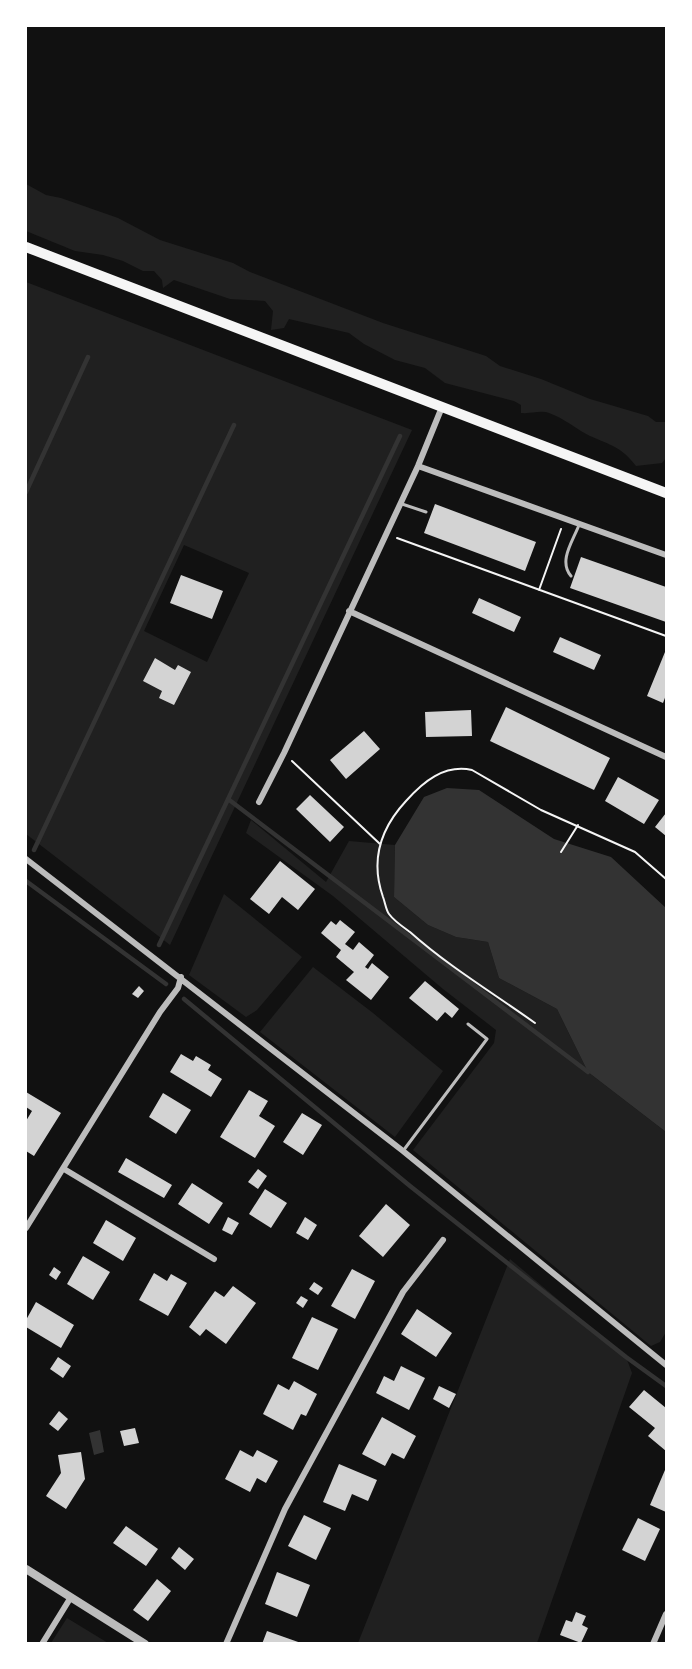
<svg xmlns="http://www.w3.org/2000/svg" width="692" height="1669" viewBox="0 0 692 1669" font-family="'PT Sans Narrow',sans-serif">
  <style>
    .green { fill: #202020; fill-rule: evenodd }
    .water { fill: #333 }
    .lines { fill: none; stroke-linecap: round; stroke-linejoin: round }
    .stream { stroke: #333; stroke-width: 4.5 }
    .building { fill: #d3d3d3 }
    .path { stroke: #f5f5f5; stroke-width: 2 }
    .service { stroke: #bcbcbc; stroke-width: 3 }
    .minor { stroke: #bcbcbc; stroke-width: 6 }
    .tertiary { stroke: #bcbcbc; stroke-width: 8 }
    .primary { stroke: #f5f5f5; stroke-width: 10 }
  </style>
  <rect width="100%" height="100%" fill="#111"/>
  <!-- green -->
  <path class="green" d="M26 184 46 195 61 198 118 218 160 240 233 263 250 272 383 323 486 356 500 366 541 379 590 399 648 416 656 422H666V458L662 463 636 466C622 447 610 445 590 436 576 429 564 418 549 413 539 410 532 414 521 413V405L514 401 445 383 425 368 395 360 364 344 349 333 289 319 284 328 271 330 273 311 265 301 230 299 174 280 163 288 162 280 154 271H143L123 261 103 255 75 251 26 231Z
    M26 282 412 430 170 945 26 834ZM184 545 249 573 207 662 144 631Z
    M251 820 326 882 349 841 395 845 394 897 428 925 456 937 488 942 499 978 557 1009 588 1072 666 1132V1332L660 1342 651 1346 413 1150 494 1043 496 1030 443 989 333 896 246 833Z
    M224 894 302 957 257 1010 246 1017 189 975Z
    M313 967 373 1013 443 1071 395 1137 260 1032Z
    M510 1259 626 1357 632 1373 537 1643H358Z
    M67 1618 108 1643H51Z"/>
  <!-- water -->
  <path class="water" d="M447 788 479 790 554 839 611 857 666 908V1132L588 1072 557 1009 499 978 488 942 456 937 428 925 394 897 395 845 424 797Z
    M100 1430 104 1452 94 1455 89 1433Z"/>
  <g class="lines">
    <!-- stream -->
    <path class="stream" d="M26 492 88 357
      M228 799 588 1072
      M34 850 234 425
      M26 881 166 984
      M159 945 400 436
      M184 999 410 1186 626 1357 666 1386"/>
  </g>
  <!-- building -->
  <path class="building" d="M435 504 536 542 525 571 424 533Z
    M581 557 666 587V622L570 588Z
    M181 575 223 591 212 619 170 603Z
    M479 598 521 617 514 632 472 613Z
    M560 637 601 655 594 670 553 652Z
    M665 652 666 653V695L663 703 647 696Z
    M155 658 175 670 178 665 191 672 174 705 159 698 162 691 143 681Z
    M506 707 610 758 594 790 490 741Z
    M471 710 472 736 426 737 425 712Z
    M364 731 380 749 346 779 330 760Z
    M618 777 659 800 644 824 605 801Z
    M310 795 344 827 330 842 296 809Z
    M666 813V836L655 827Z
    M280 861 315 889 298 910 282 897 269 914 250 899Z
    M340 920 355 932 345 944 353 950 359 942 374 955 365 967 368 969 372 963 389 977 371 1000 346 980 354 972 336 957 341 950 321 933 331 921 336 925Z
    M425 981 459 1009 452 1018 445 1012 437 1021 409 998Z
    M139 986 144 991 138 998 132 994Z
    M181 1054 193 1061 196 1056 211 1065 208 1070 222 1079 211 1097 170 1072Z
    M249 1090 268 1101 259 1116 275 1126 255 1158 220 1137Z
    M26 1092 61 1113 34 1156 26 1151V1121L32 1111 26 1107Z
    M163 1093 191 1110 176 1134 149 1117Z
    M302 1113 322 1125 303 1155 283 1142Z
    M126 1158 172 1185 164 1198 118 1172Z
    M258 1169 267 1176 258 1189 248 1182Z
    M192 1183 223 1203 209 1224 178 1204Z
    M265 1189 287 1203 271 1228 249 1214Z
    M386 1204 410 1225 383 1257 359 1236Z
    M228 1217 239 1223 232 1235 222 1230Z
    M305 1217 317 1225 308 1240 296 1233Z
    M106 1220 136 1238 123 1261 93 1243Z
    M83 1256 110 1272 93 1300 67 1284Z
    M54 1267 61 1272 56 1280 49 1275Z
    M352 1269 375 1281 355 1319 331 1306Z
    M154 1273 167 1281 171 1274 187 1283 168 1316 139 1300Z
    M314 1282 323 1288 318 1295 309 1289Z
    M233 1286 256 1303 226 1344 206 1329 200 1336 189 1327 215 1291 224 1297Z
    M301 1296 308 1300 303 1308 296 1303Z
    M36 1302 74 1325 61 1348 26 1327V1320Z
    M417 1309 452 1333 436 1357 401 1334Z
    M312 1317 338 1329 318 1370 292 1358Z
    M58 1357 71 1366 63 1378 50 1369Z
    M401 1366 425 1378 409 1410 376 1393 384 1376 394 1381Z
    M294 1381 317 1394 306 1416 301 1414 293 1430 263 1414 278 1384 289 1390Z
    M439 1386 456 1394 449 1408 433 1399Z
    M644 1390 666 1408V1451L648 1436 655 1428 629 1407Z
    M59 1411 68 1419 58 1431 49 1424Z
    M382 1417 416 1436 404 1459 392 1453 385 1466 362 1454Z
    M135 1428 139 1443 124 1446 120 1431Z
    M240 1450 253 1457 257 1450 278 1461 266 1483 257 1478 250 1492 225 1479Z
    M81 1452 85 1479 66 1509 46 1496 61 1473 58 1455Z
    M339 1464 377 1480 368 1501 352 1494 345 1511 323 1502Z
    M665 1470 666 1471V1512L650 1505Z
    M304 1515 331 1528 316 1560 288 1546Z
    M638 1518 660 1529 645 1561 622 1550Z
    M126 1526 158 1549 146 1566 113 1543Z
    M179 1547 194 1559 185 1570 171 1558Z
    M277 1572 310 1585 297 1617 265 1604Z
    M157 1579 171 1591 148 1621 133 1610Z
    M576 1612 586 1616 582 1625 588 1628 581 1643 560 1635 566 1620 572 1622Z
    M267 1631 301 1643V1644H262Z"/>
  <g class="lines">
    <!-- path -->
    <path class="path" d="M397 538 666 636
      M539 590 561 529
      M292 761 380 844
      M561 852 578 825
      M535 1023C493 993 448 966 410 932 403 927 394 921 389 914 386 910 385 902 383 897 370 860 380 829 406 801 423 782 444 764 472 770L541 810 635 852 666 879"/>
    <!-- service -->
    <path class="service" d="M402 504 426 512
      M571 576C558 561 573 541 579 525
      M403 1151 487 1039 468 1024"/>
    <!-- minor -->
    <path class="minor" d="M418 466 666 555
      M349 611 666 757
      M259 802 284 753 418 466 442 407
      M26 859 403 1151 666 1365
      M64 1169 214 1259
      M26 1228 160 1012 178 988 181 977
      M42 1644 71 1597
      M226 1644 285 1509 403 1292 443 1240
      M653 1644 666 1614"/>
    <!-- tertiary -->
    <path class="tertiary" d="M26 1569 145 1644"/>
    <!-- primary -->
    <path class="primary" d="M26 247 666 493"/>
  </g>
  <!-- border -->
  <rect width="692" height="1669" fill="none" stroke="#ffffff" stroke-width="54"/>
</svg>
